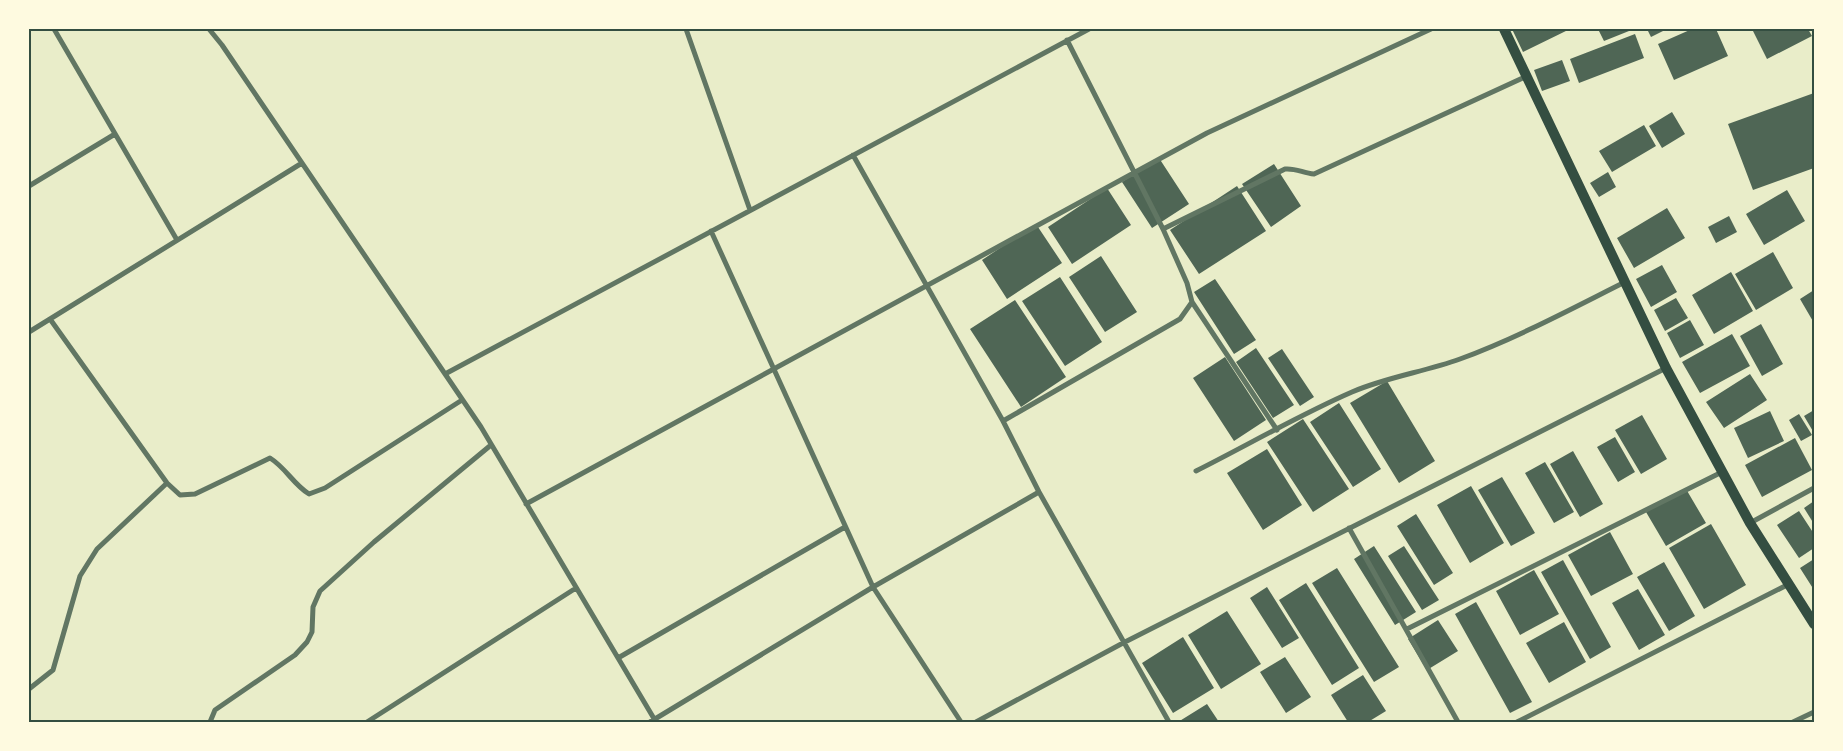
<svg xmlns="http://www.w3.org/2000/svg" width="1843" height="751" viewBox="0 0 1843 751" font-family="Overpass,sans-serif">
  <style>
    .building { fill: #4f6655 }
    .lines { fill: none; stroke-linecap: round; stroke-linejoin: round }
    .minor { stroke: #617663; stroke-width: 5 }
    .secondary { stroke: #344e41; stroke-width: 10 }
    .neatline { fill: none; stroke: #344e41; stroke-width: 2 }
  </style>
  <rect width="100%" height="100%" fill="#e9edc9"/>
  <!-- building -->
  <path class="building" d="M1512 29H1570L1523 52Z
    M1598 29H1634L1604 41Z
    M1647 29H1667L1651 37Z
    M1692 29H1716L1728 56 1674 80 1658 44Z
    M1752 29H1808L1812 36 1767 59Z
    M1635 34 1644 58 1579 83 1570 59Z
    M1562 60 1570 81 1542 91 1534 70Z
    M1814 93V168L1753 190 1728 124Z
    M1672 112 1685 134 1662 148 1649 126Z
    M1644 125 1656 146 1612 172 1599 151Z
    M1159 158 1189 204 1152 228 1122 182Z
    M1274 164 1301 206 1271 227 1242 184Z
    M1608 172 1616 187 1599 197 1590 183Z
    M1237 186 1266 231 1199 274 1170 230Z
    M1107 188 1131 225 1072 264 1048 227Z
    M1787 190 1805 221 1764 245 1746 214Z
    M1667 208 1685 238 1634 268 1617 238Z
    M1729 216 1737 232 1716 243 1708 227Z
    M1036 224 1062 263 1007 299 982 260Z
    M1773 252 1793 288 1756 310 1735 274Z
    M1101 256 1137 312 1105 332 1069 277Z
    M1662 265 1677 292 1651 307 1636 279Z
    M1731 272 1753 311 1714 334 1692 295Z
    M1060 277 1102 342 1065 366 1022 301Z
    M1215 279 1256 340 1234 354 1194 292Z
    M1814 290V323L1800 299Z
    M1676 298 1688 318 1665 331 1654 310Z
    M1015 300 1066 377 1021 407 970 329Z
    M1690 320 1704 345 1680 358 1667 333Z
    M1761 324 1783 364 1762 376 1740 336Z
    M1732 334 1750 366 1700 393 1682 362Z
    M1256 348 1294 405 1273 418 1236 362Z
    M1282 349 1314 397 1300 406 1268 358Z
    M1225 357 1266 420 1234 441 1193 378Z
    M1750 374 1767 400 1724 428 1706 402Z
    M1387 381 1435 461 1399 483 1350 403Z
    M1339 403 1381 469 1353 487 1310 422Z
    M1814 410V433L1804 416Z
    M1770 411 1784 441 1748 458 1734 428Z
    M1799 414 1812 435 1801 441 1789 420Z
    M1642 415 1667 459 1641 474 1615 430Z
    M1303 419 1349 489 1313 512 1267 442Z
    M1615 437 1635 472 1618 482 1597 447Z
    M1795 438 1812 470 1762 497 1745 465Z
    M1267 449 1302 505 1263 530 1227 473Z
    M1573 451 1603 504 1580 517 1550 464Z
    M1545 462 1574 512 1554 523 1525 473Z
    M1502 477 1535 533 1511 546 1478 490Z
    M1471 486 1504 543 1470 563 1437 505Z
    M1686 489 1706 523 1666 546 1646 512Z
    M1814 501V524L1804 508Z
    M1799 511 1814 534V548L1799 558 1777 525Z
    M1416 514 1453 573 1434 585 1397 526Z
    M1711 524 1746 585 1704 609 1669 548Z
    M1610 532 1633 574 1591 596 1568 555Z
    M1374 546 1416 612 1395 625 1354 559Z
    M1404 546 1439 600 1422 610 1388 556Z
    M1814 559V590L1800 568Z
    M1563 560 1611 647 1590 659 1541 572Z
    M1664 562 1695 616 1669 631 1637 577Z
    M1337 568 1399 667 1374 682 1312 583Z
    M1534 570 1559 614 1520 635 1496 591Z
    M1306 583 1359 668 1332 685 1279 600Z
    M1267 587 1299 638 1282 648 1250 598Z
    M1638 589 1665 635 1639 650 1612 603Z
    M1476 602 1532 702 1510 713 1455 614Z
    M1227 611 1261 664 1221 689 1188 635Z
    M1438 620 1458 651 1427 670 1408 639Z
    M1564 622 1586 662 1549 683 1526 643Z
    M1183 637 1214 688 1173 713 1142 663Z
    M1285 657 1311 697 1286 713 1260 672Z
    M1363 675 1386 711 1368 722H1348L1331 695Z
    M1207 704 1219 722H1178Z"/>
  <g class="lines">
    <!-- minor -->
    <path class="minor" d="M54 29 177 240
      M209 29 222 45 481 427 656 722
      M686 29 750 210
      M853 155 1003 421 1039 492 1169 722
      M29 186 115 134
      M1163 229 1285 169C1296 168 1303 173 1314 174L1527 76
      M711 231 873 587 961 722
      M1192 302 1277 430
      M50 319 167 483 180 495 195 494 270 458C286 468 293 484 309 494L325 488 462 400
      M29 332 302 163
      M445 374 1089 29
      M1003 421 1180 319 1192 302 1187 283 1163 229 1067 40
      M1196 471C1248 445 1299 415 1352 392 1387 377 1424 372 1460 359 1517 338 1571 309 1625 282
      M526 504 1207 133 1431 29
      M1750 523 1814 488
      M1349 528 1458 722
      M1407 629 1722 472
      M618 658 845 527
      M29 689 53 670 80 576 97 549 167 483
      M210 722 215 710 295 655 307 642 312 632 313 607 320 591 374 542 491 445
      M367 722 576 588
      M650 722 873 587 1039 492
      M976 722 1123 643 1666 368
      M1517 722 1789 584
      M1793 722 1814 712"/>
    <!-- secondary -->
    <path class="secondary" d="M1504 29 1666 368 1750 523 1814 624"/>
  </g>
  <!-- border -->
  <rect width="1843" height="751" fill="none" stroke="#fefae0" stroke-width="60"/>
  <rect x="30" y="30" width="1783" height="691" class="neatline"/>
</svg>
